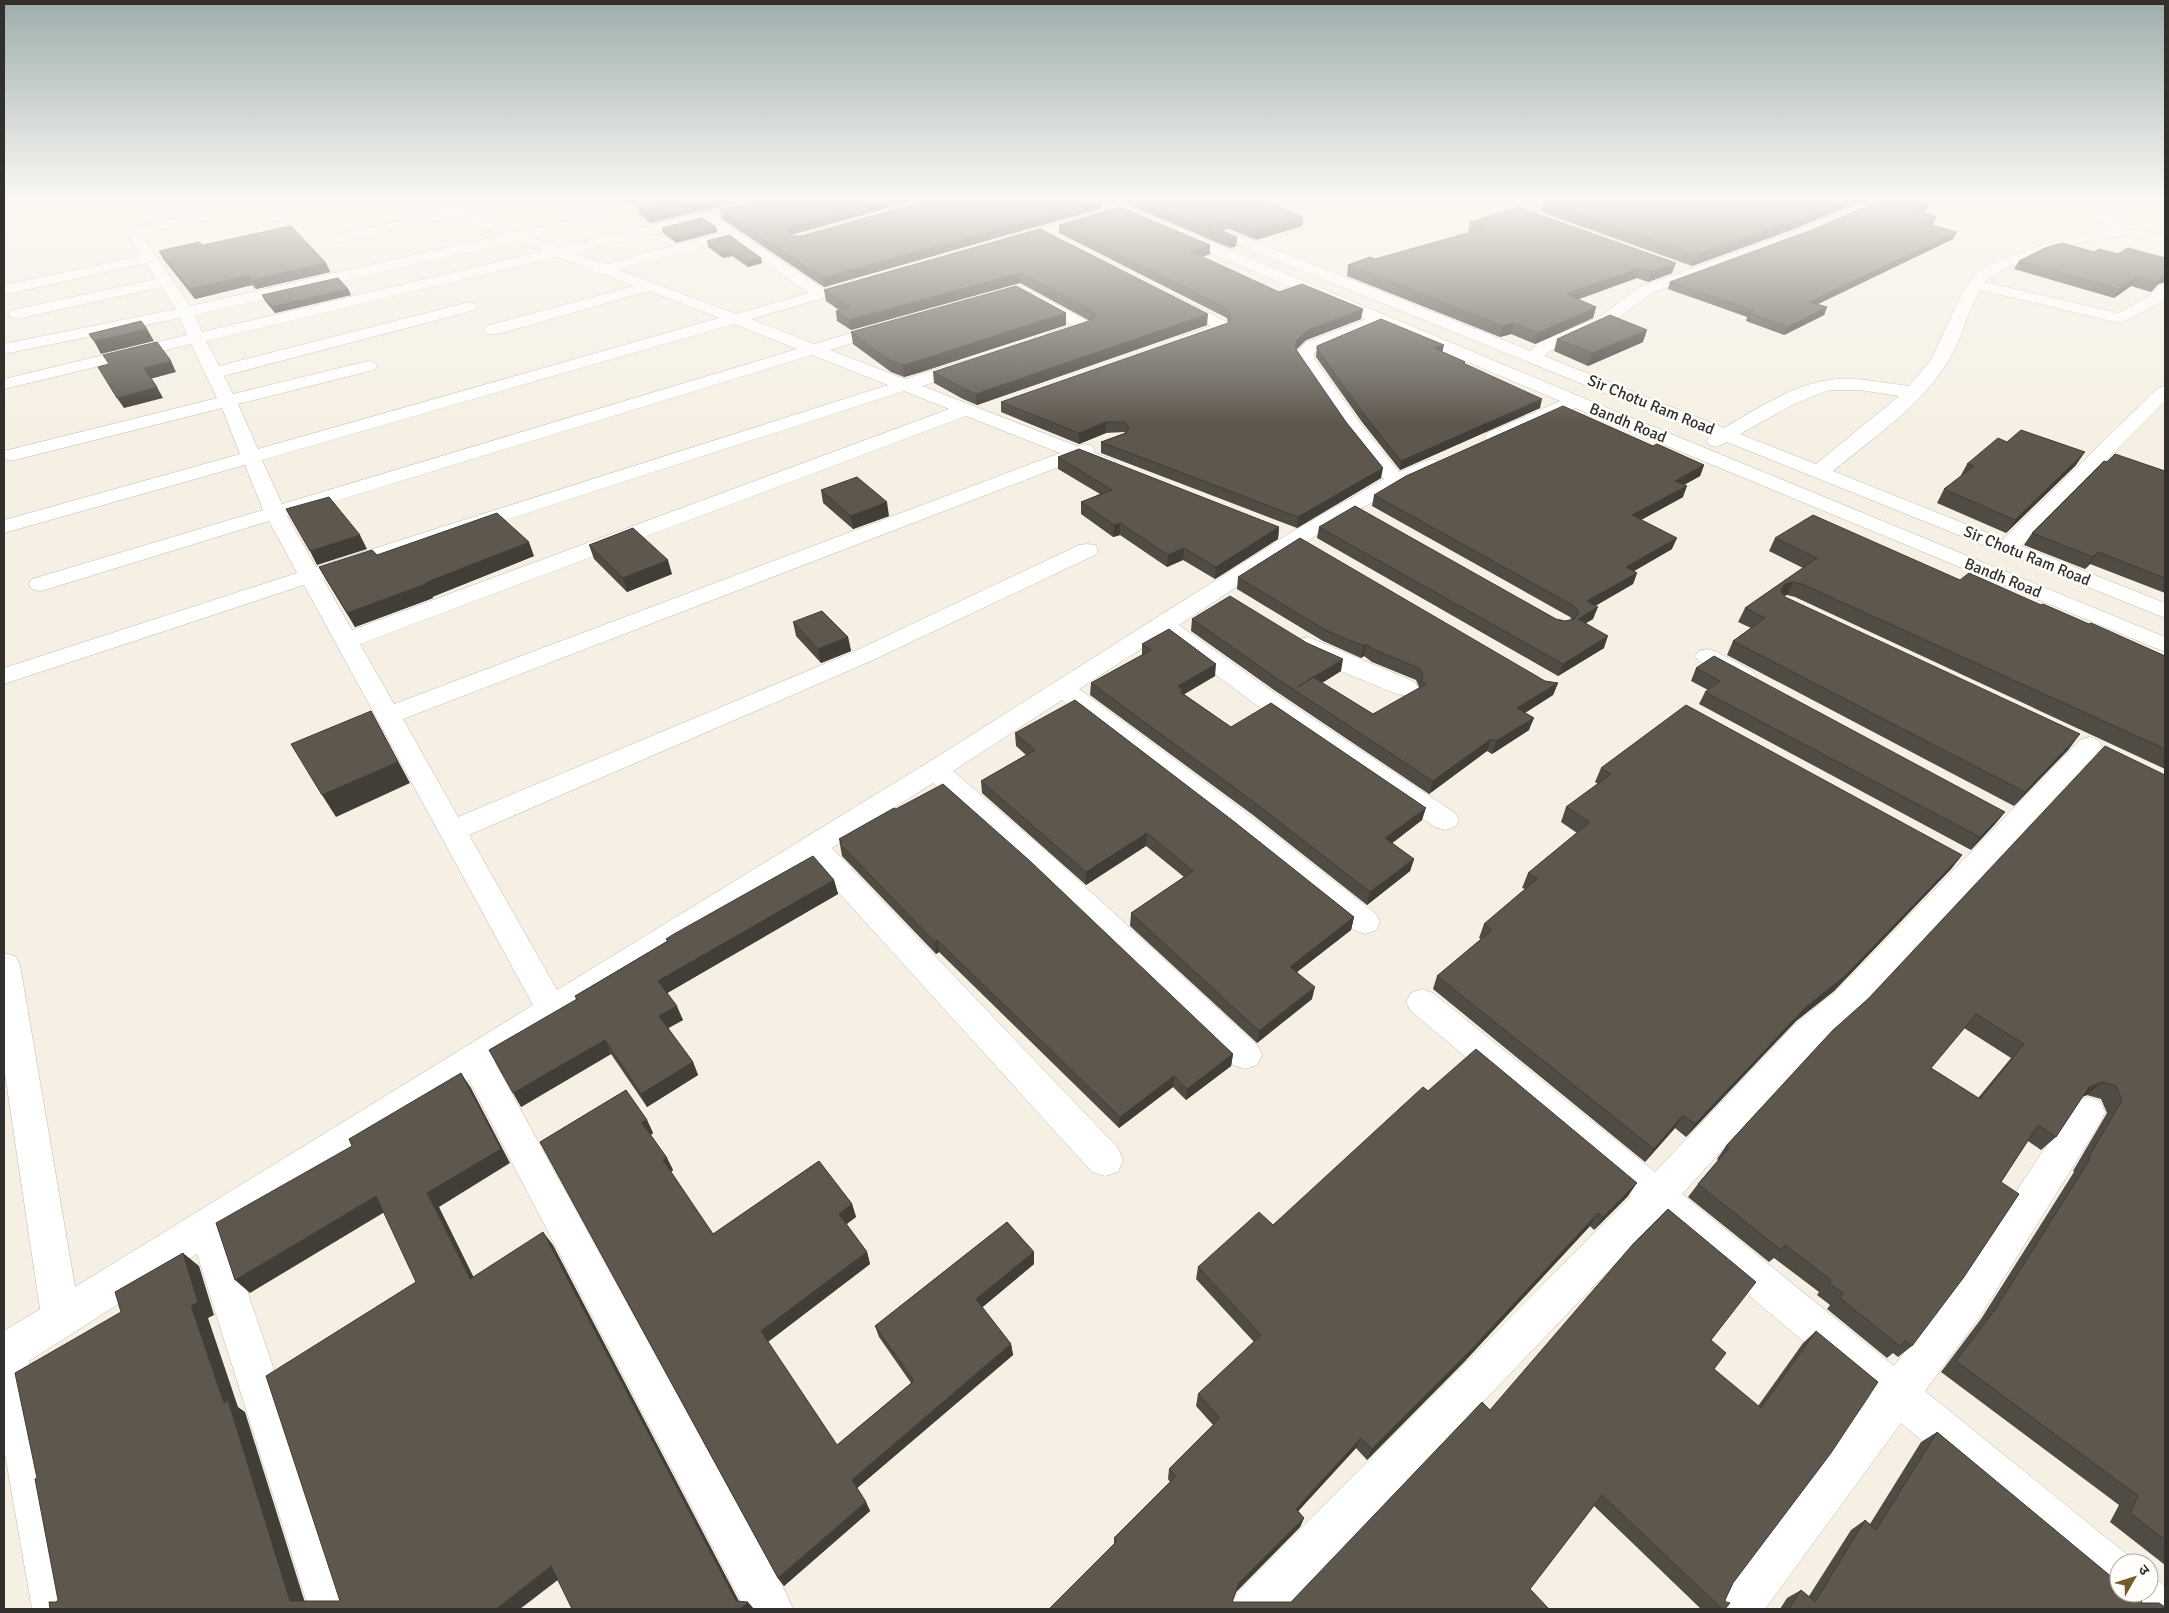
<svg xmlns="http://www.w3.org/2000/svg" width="2169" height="1613" viewBox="0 0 2169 1613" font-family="Signika,'Noto Sans Devanagari',sans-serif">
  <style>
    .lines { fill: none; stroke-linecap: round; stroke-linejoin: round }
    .minor-casing { stroke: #c0baaf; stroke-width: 1 }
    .minor { fill: #fff; fill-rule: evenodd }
    .wall { fill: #504b43; fill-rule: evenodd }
    .shaded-wall { fill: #413d37 }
    .building { fill: #5d574e; stroke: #413d37; fill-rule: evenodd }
    .labels { text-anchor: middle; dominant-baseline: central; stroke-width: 5; stroke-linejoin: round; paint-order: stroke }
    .far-street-label { font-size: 16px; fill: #32302c; stroke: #fffefb }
  </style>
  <rect width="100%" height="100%" fill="#f6f0e4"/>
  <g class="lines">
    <!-- minor casing -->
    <g class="minor-casing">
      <path id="minor" d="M143 198H171L165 202 116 212 109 208 111 205Z
        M271 198H298L292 202 141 234 190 306 501 235 453 217 331 244 326 243 324 240 326 237 331 236 440 212 411 201 410 198H429L456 208 500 198H526L525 201 469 213 518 232 663 198H689L683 202 532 237 559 247 765 198H790L789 201 717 218 824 289 861 278 866 280 869 283 866 286 751 319 814 344 881 324H893L895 327 893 330 830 350 905 379 962 361 968 360 974 361 977 365 974 369 922 386 1077 446 1085 444 1092 446 1095 450 1093 452 1115 461 1118 465 1115 469 1108 471 1101 469 1077 460 403 719 458 817 855 651 1079 545 1087 544 1095 545 1098 550 1095 555 871 661 469 835 557 990 940 755 1290 533 1384 479 1346 431 1296 358 1297 351 1307 342 1366 319 1088 201 1087 198H1106L1581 397 2165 637V652L1575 408 1501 441 1494 443 1487 441 1485 437 1487 433 1560 401 1380 325 1319 350 1314 353V358L1360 423 1399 472 1425 461 1432 459 1439 461 1442 465 1439 469C1347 510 1263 570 1179 625L1273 692 1455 813 1459 820 1455 827 1445 830 1435 827 1255 704 1163 635 1079 689 1252 817 1376 914 1380 922 1376 930 1365 934 1354 930 1232 831 1062 700 953 771 1052 856 1257 1045 1262 1055 1257 1065 1245 1069 1233 1065 1032 872 933 783 832 848 1118 1148 1123 1160 1118 1172 1105 1176 1092 1172 811 862 495 1063 786 1593 793 1609H745L469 1080 228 1234 355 1609H309L197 1254 29 1361 78 1609H32L4 1448V1331L40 1309 4 1067V953L15 956 20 965 75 1287 533 1005 304 585 4 684V668L297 573 269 521 48 589 40 591 32 589 29 584 32 579 263 510 245 465 4 533V520L240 454 222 408 11 461 4 459V451L217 398 191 344 4 389V379L187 335 180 318 4 354V344L176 309 162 287 17 319 11 317 9 314 11 311 17 309 156 279 146 263 8 294 4 293V285L141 256 125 232 127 229ZM704 221 721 233 605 264 574 253ZM730 239 809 293 736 314 619 270ZM516 241 543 251 202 332 195 315ZM557 257 592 270 595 273 603 274 634 286 486 326 484 330 486 334H498L649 291 719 318 258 449 238 404 374 370 377 366 374 362 368 361 233 394 224 376 475 310 477 307 475 304 469 302 219 366 206 341ZM734 324 797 349 282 504 262 460ZM812 355 888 385 316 567 287 516ZM904 391 949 409 352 630 323 579ZM966 416 1060 453 394 704 360 644Z
        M344 198H372L366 202 270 222 263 218 270 214Z
        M1875 198H1894L1893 201 1805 237 1652 293 1611 323 1550 351 1544 356 1724 428C1756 409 1791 386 1828 380 1855 376 1883 383 1909 386L1931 360 1963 291 1973 277 1982 269 1998 261 2042 245 2109 229 2069 198H2084L2125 228 2165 235V243C2151 241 2138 236 2123 236 2088 238 2012 259 1985 282L2118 313 2150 296 2159 285 2165 283V298L2162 302 2120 323 1980 290C1968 312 1962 338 1949 360 1922 405 1873 438 1833 471L2003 539 2159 387 2165 386V401L2021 546 2165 603V618L1727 442 1716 447 1709 445 1706 441 1711 436 1219 237 1217 234 1219 231H1229L1531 351 1538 343 1599 317 1640 287 1795 231ZM1829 390H1860L1899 396 1816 464 1740 434 1794 404Z
        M1094 213 1099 214 1101 217 1099 220 1008 246 1003 245 1001 242 1003 239Z
        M1033 292 1091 323 1093 326 1091 329 1060 341H1048L1046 337 1048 333 1072 325 1027 300 1025 297 1027 294Z
        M1174 295 1227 322 1229 325 1223 334 1188 345 1182 344 1180 340 1182 336 1211 326 1168 303 1166 300 1168 297Z
        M1308 637 1415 682 1418 688 1415 694 1406 696 1397 694C1375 684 1308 661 1296 644L1300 639Z
        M1707 649 1715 651 1753 671 1756 676 1753 681C1734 686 1715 670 1699 661L1695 656 1699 651Z
        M2089 737 2098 740 2102 746 2098 752 1857 1010 1821 1042 1682 1194 1894 1366 1951 1290 2076 1101 2088 1097 2100 1101 2105 1112 2100 1123 1979 1318 1925 1391 2135 1561 2136 1563H2119V1593H2149V1575L2165 1586V1609H2122L2118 1599 2103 1593 1901 1423 1765 1609H1714L1721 1593 1870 1397 1658 1219 1285 1609H1230L1237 1593 1631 1196 1411 1011 1406 1002 1411 993 1422 989 1433 993 1655 1172 1797 1022 1835 992 2080 740Z"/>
    </g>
    <!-- minor -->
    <use href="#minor" class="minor"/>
  </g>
  <!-- wall -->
  <path class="wall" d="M618 198H653L626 205Z
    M669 198H755L650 223 639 214 637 206Z
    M771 198H922L791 235V236H801L1102 208 824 287 722 219 720 210Z
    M1112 198H1274L1264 201 1303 217 1302 226 1256 240 1230 229 1219 230 1237 237 1236 246 1230 248Z
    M1556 198H1869L1794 229 1692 266 1541 212 1543 202Z
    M1523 209 1672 273 1648 282 1637 278 1578 299 1596 307 1593 318 1535 344 1511 334 1500 337 1347 276 1348 265 1375 259 1469 233 1468 232 1470 222Z
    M1926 210 1920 212 1936 217 1933 224 1931 225 1953 239 1817 304 1827 307 1824 315 1784 335 1746 321 1747 317 1668 289 1670 282Z
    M1059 225 1210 245V254L1202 257 1279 292 1361 319 1306 340 1296 349 1381 478 1297 528 1101 453V442L1125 433 1124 432 1106 433 1079 444 1001 412V402L1228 323 1227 318 1059 233Z
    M716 227 717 232 676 243 663 233 662 228Z
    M1040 229 1207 325 977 405 963 399 934 383 933 372 1090 321 1020 283 851 330 837 321 836 311 839 310 826 301 824 290Z
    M707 241 761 258 762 263 748 267 732 256 723 258 708 247Z
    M203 245 326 263 330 272 256 289 252 285 195 299 164 260 159 251Z
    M2094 252 2118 254 2165 258V282L2158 284 2151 292 2131 286 2114 298 2014 269 2019 261Z
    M348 289 351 295 275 313 265 301 262 295Z
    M1066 313V325L918 373 904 377 891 372 853 344 851 332Z
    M1557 339 1643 342 1588 366 1554 351Z
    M1317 346 1443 352 1465 362V364L1540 408 1400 470 1362 422 1316 357Z
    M1653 446 1704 465 1700 476 1684 485 1683 497 1641 520 1672 549 1634 571 1637 573 1633 584 1595 606 1593 619 1586 623 1604 648 1558 676 1317 538 1319 527 1556 619 1565 621 1572 620 1570 617 1372 506 1374 495Z
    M1058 457 1279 527 1278 539 1215 579 1183 560 1167 567 1120 535 1113 537 1081 514V502L1100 494 1058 469Z
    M1967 464 2076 465 2006 533 1937 503 1944 489 1960 477Z
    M2165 471V593L2090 564 2085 569 2024 545 2032 533Z
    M821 490 889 516 853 529 823 503Z
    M1775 538 1960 580 2041 605 2165 656V769L1795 597 1787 595 1784 596 1785 597 2069 749 2014 806 1727 655 1733 641 1751 628 1738 622 1745 608 1803 568 1769 551Z
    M589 545 672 574 627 592 594 559Z
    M377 555 534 556 432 597 433 598 355 627 327 581 319 567Z
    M1238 577 1545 681 1558 683 1553 695 1525 713 1529 730 1492 754 1487 751 1429 794 1274 690 1191 631 1192 619 1341 671 1322 683 1373 714 1419 688V687L1416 680 1372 662 1364 656 1361 658 1323 641 1237 589Z
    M793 622 848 637 851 651 821 663 796 636Z
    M1142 644 1215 676 1184 694 1231 727 1422 820 1392 843 1414 859 1410 871 1367 905 1253 815 1090 695 1091 683 1142 655Z
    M1696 668 2005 812 1995 824 1971 850 1699 704 1705 692 1708 690 1691 681Z
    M1015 733 1354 917 1351 930 1297 972 1312 999 1257 1043 1130 926 1131 913 1184 877 1146 846 1086 885 982 793 981 781 1026 755 1016 746Z
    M1601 768 1962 855 1951 869 1834 991 1796 1021 1686 1137 1675 1128 1645 1162 1433 989 1437 976 1481 939 1479 938 1484 924 1525 889 1522 888 1528 873 1577 833 1561 822 1566 807 1598 784 1595 782Z
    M2165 775V1565L2110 1522 2119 1505 1941 1372 1981 1319 2074 1172 2073 1171 2107 1113 2101 1099 2087 1095 2082 1097 2056 1137 2041 1150 2028 1141 2001 1182 1912 1346 1898 1357 1893 1353 1887 1358 1827 1309 1830 1305 1817 1295 1819 1292 1774 1258 1769 1262 1688 1197 1698 1184 1718 1160 1717 1159 1726 1146ZM1964 1028 2011 1058 1978 1098 1931 1068Z
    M839 839 1233 1054 1231 1066 1186 1100 1173 1087 1119 1128 939 952 936 954 842 856Z
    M834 880 838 894 667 993 683 1020 668 1028 693 1062 698 1075 647 1107 611 1054 521 1107 576 999 575 996 667 941 666 939Z
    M626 1090 647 1120 653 1133 651 1135 667 1158 673 1170 671 1172 713 1234 819 1161 852 1204 856 1217 846 1224 867 1252 870 1264 768 1342 837 1445 911 1383 879 1337 875 1326 1007 1222 1034 1252V1264L982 1307 1011 1344 1013 1355 857 1488 866 1502 870 1511 784 1586 778 1578 540 1142Z
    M1428 1091 1628 1196 1594 1230 1590 1226 1464 1362 1367 1460 1356 1448 1298 1511 1304 1518 1300 1527 1236 1592 1232 1602H1291L1490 1410 1711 1340 1714 1369 1758 1406 1803 1343 1816 1331 1733 1583 1725 1600V1609H1701L1594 1506 1530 1589 1549 1609H1049L1114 1545V1538L1170 1482 1168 1479 1169 1469 1213 1425 1196 1406 1198 1394 1254 1342 1196 1279 1198 1267 1273 1225Z
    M1937 1432 2142 1603 2164 1609H1780L1787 1598 1801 1590 1809 1596 1851 1530 1865 1520 1870 1524 1921 1442Z"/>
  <!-- shaded-wall -->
  <path class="shaded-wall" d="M625 198H653L626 205Z
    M718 198H755L650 223 648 215Z
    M891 198H922L791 235 788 241 787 232 790 227Z
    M1252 198H1274L1251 205Z
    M1849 198H1869L1794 229 1692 266 1696 255Z
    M1102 200V208L824 287 823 278Z
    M1929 203 1926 210 1908 217 1912 209Z
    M1303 217 1302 226 1256 240 1257 231Z
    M1936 217 1933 224 1918 229 1922 222Z
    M716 227 717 232 676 243 674 238Z
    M1957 232 1953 239 1806 310 1809 302Z
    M1237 237 1236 246 1230 248 1231 239Z
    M1210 245V254L1190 260V251Z
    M731 250 732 256 723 258 722 252Z
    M761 258 762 263 748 267 746 261Z
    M326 263 330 272 256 289 251 280Z
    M1676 263 1672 273 1648 282 1651 272Z
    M1640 268 1637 278 1563 305 1566 294Z
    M1020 273V283L851 330 849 320Z
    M2165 274V282L2158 284 2151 292 2157 283 2163 275Z
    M248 275 252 285 195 299 190 289Z
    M2137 277 2131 286 2114 298 2119 289Z
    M348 289 351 295 275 313 272 307Z
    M1596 307 1593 318 1535 344 1538 333Z
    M1827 307 1824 315 1784 335 1788 327Z
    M1363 309 1361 319 1306 340 1296 350 1297 340 1308 330Z
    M1066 313V325L918 373 904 377 903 365Z
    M1208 314 1207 325 977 405 976 394Z
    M1514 323 1511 334 1500 337 1503 326Z
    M147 329 154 341 101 354 94 341Z
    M1647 330 1643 342 1588 366 1592 353Z
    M1444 345 1442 353 1434 348Z
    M171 361 176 372 150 379 144 368Z
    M157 387 163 398 124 408 117 398Z
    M1542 399 1540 408 1400 470 1401 461Z
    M1106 422V433L1079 444V433Z
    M2085 452 2076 465 2006 533 2015 520Z
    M1704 465 1700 476 1671 492 1675 481Z
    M1383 468 1381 478 1297 528 1298 517Z
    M1687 486 1683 497 1628 527 1632 515Z
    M887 502 889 516 853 529 851 516Z
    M1120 523V535L1113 537 1114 525Z
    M1279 527 1278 539 1215 579 1216 567Z
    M360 535 367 549 317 565 310 551Z
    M1677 538 1672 549 1622 578 1626 567Z
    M529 542 534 556 432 597 433 598 355 627 347 613Z
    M1184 548 1183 560 1167 567 1168 555Z
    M2098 552 2090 564 2085 569 2093 557Z
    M668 560 672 574 627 592 623 578Z
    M1637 573 1633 584 1583 613 1587 601Z
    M1793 582 1787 595 1779 597 1785 584Z
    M1598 607 1593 619 1574 630 1578 619Z
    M1608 636 1604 648 1558 676 1563 664Z
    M848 637 851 651 821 663 818 649Z
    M1366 644 1364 656 1361 658 1364 646Z
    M1343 659 1341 671 1302 695 1298 687Z
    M1216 664 1215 676 1183 695 1178 686Z
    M1558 683 1553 695 1513 720 1517 708Z
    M371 711 410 783 336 817 322 795Z
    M1534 718 1529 730 1492 754 1496 741Z
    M2080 734 2069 749 2014 806 2025 792Z
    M1491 739 1487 751 1429 794 1433 781Z
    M1426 808 1422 820 1382 851 1385 838Z
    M2005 812 1995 824 1971 850 1980 837Z
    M1147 833 1146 846 1086 885V872Z
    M1962 855 1951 869 1834 991 1796 1021 1686 1137 1695 1124 1806 1007Z
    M1414 859 1410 871 1367 905 1370 892Z
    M834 880 838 894 664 995 658 981Z
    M1354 917 1351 930 1288 979 1290 967Z
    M937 940 939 952 936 954 935 942Z
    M1315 987 1312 999 1257 1043 1259 1031Z
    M677 1006 683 1020 665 1030 659 1016Z
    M605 1040 611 1054 521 1107 513 1093Z
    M1233 1054 1231 1066 1186 1100 1187 1089Z
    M693 1062 698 1075 647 1107 641 1094Z
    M461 1073 471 1088 510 1163 439 1207 481 1292 470 1279 427 1193Z
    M1174 1076 1173 1087 1119 1128 1120 1117Z
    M2102 1082 2087 1095 2074 1100 2089 1087Z
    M1683 1115 1675 1128 1645 1162 1654 1149Z
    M647 1120 653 1133 649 1136 642 1123Z
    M667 1158 673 1170 669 1173 663 1160Z
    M1637 1183 1628 1196 1594 1230 1603 1217Z
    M376 1196 388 1210 250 1293 235 1280Z
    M852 1204 856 1217 843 1227 839 1214Z
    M1598 1213 1590 1226 1464 1362 1367 1460 1372 1449Z
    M543 1232 553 1245 742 1607 748 1602 754 1609H740Z
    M867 1252 870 1264 766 1343 761 1331Z
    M1034 1252V1264L978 1311 976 1299Z
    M183 1253 199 1266 214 1315 208 1318 238 1407 245 1412 307 1609 290 1601 191 1306Z
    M1011 1344 1013 1355 856 1489 852 1480Z
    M1361 1438 1356 1448 1292 1518 1296 1509Z
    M866 1502 870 1511 784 1586 778 1578Z
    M1304 1518 1300 1527 1236 1592 1239 1583Z
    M551 1566 563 1576 520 1609H496Z"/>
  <!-- building -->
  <path class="building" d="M669 198H718L648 215 637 206Z
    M771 198H891L790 227 787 232 791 236H801L937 198H1099L1102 200 823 278 720 210Z
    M1132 198H1256L1303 217 1257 231 1230 221H1218L1216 226 1218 229 1237 237 1231 239Z
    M1556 198H1849L1798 219 1696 255 1543 202Z
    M1887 198H1914L1929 203 1912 209 1936 217 1922 222 1957 232 1809 302 1827 307 1788 327 1749 313 1754 311 1670 282 1809 231Z
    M1120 207 1210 245 1190 251 1279 292 1302 284 1363 309 1308 330 1297 340 1295 348 1346 422 1383 468 1298 517 1101 442 1126 433 1129 428 1125 422H1106L1079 433 1001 402 1228 323 1231 319 1228 309 1059 225Z
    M1521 207 1523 209 1676 263 1651 272 1640 268 1566 294 1596 307 1538 333 1514 323 1503 326 1348 265 1370 257 1375 259 1485 228 1470 222Z
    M702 218 716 227 674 238 662 228Z
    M291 226 326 263 251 280 248 275 190 289 159 251 199 242 203 245Z
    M1040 229 1208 314 976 394 962 388 933 372 1092 320 1095 316 1093 311 1020 273 849 320 836 311 850 307 824 290Z
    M729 235 761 258 746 261 731 250 722 252 707 241Z
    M2062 243 2094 252 2099 249 2118 254 2128 248 2165 258V274L2163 275 2157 283 2137 277 2119 289 2019 261 2045 248Z
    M338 278 348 289 272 307 262 295Z
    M1016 286 1066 313 917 361 903 365 889 360 851 332Z
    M1610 315 1647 330 1592 353 1557 339Z
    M1381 319 1444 345 1434 348 1465 362 1463 363 1542 399 1401 461 1363 413 1317 349V346Z
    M141 321 147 329 94 341 89 334Z
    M157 342 171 361 144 368 157 387 117 398 98 367 109 364 103 355Z
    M1563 406 1653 446 1657 444 1704 465 1675 481 1687 486 1632 515 1677 538 1626 567 1637 573 1587 601 1598 607 1578 619 1608 636 1563 664 1319 527 1355 506 1556 619 1565 621 1574 619 1579 612 1574 606 1374 495 1406 476Z
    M2021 430 2085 452 2015 520 1944 489 1974 466 1967 464 1998 438 2007 442Z
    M1079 449 1279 527 1216 567 1184 548 1168 555 1120 523 1114 525 1081 502 1112 490 1058 457Z
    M2115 454 2165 471V578L2098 552 2093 557 2032 533 2104 461 2107 462Z
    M857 477 887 502 851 516 821 490Z
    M329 497 360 535 310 551 286 509Z
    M497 513 529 542 425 583 426 584 347 613 319 567 372 550 377 555Z
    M1813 515 1960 580 1969 573 2041 605 2043 604 2089 624 2091 623 2165 656V749L1802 584 1793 582 1785 584 1781 591 1785 597 2080 734 2025 792 1733 641 1765 618 1745 608 1817 558 1775 538Z
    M633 528 668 560 623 578 589 545Z
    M1300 538 1545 681 1558 683 1517 708 1534 718 1496 741 1491 739 1433 781 1276 678 1192 619 1230 596 1307 643 1343 659 1298 687 1313 677 1373 714 1426 684 1421 681 1423 675 1419 668 1375 650 1366 644 1364 646 1325 630 1238 577Z
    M822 611 848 637 818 649 793 622Z
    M1169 629 1216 664 1178 686 1183 690 1180 692 1231 727 1271 703 1426 808 1385 838 1414 859 1370 892 1255 803 1091 683 1151 650 1142 644Z
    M1714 656 2005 812 1980 837 1705 692 1720 681 1696 668Z
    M1075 700 1232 820 1354 917 1290 967 1315 987 1259 1031 1131 913 1193 871 1147 833 1086 872 981 781 1035 750 1015 733Z
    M1686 705 1962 855 1844 977 1806 1007 1695 1124 1683 1115 1654 1149 1437 976 1492 930 1484 924 1537 879 1528 873 1590 822 1566 807 1611 774 1601 768Z
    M371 711 398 762 322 795 291 744Z
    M2105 746 2165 775V1540L2130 1513 2138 1496 1956 1361 1996 1308 2090 1159 2088 1158 2122 1100 2116 1086 2102 1082 2089 1087 2056 1137 2038 1125 2001 1182 2019 1194 1964 1277 1912 1346 1905 1340 1901 1347 1840 1298 1843 1293 1829 1283 1831 1280 1785 1245 1781 1250 1698 1184 1729 1148 1726 1146 1833 1030 1869 998ZM1976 1014 2024 1044 1980 1099 1931 1068Z
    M943 784 1030 861 1233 1054 1187 1089 1174 1076 1120 1117 937 940 935 942 840 844 842 842 839 839 894 808 896 809Z
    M813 856 834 880 658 981 677 1006 659 1016 693 1062 641 1094 605 1040 513 1093 489 1050 577 999 575 996 668 941 666 939 674 934Z
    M1476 1049 1637 1183 1603 1217 1598 1213 1471 1350 1372 1449 1361 1438 1296 1509 1304 1518 1239 1583 1232 1602H1291L1482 1402 1490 1410 1633 1244 1668 1209 1756 1282 1711 1340 1726 1353 1714 1369 1761 1408 1816 1331 1878 1382 1831 1453 1733 1583 1725 1600 1726 1602 1730 1603 1725 1609H1722L1602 1495 1530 1589 1549 1609H1049L1117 1541 1114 1538 1176 1476 1169 1469 1220 1418 1198 1394 1261 1335 1198 1267 1259 1212 1273 1225 1423 1087 1428 1091Z
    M461 1073 501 1149 427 1193 470 1279 543 1232 736 1601 748 1602 740 1609H572L551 1566 496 1609H50L49 1602H56L58 1600 35 1479 37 1478 15 1373 121 1312 115 1292 183 1253 198 1302 191 1306 224 1403 228 1400 290 1601H340L266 1376 416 1282 376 1196 235 1280 216 1223 352 1146 349 1139Z
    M626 1090 647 1120 642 1123 667 1158 663 1160 713 1234 819 1161 852 1204 839 1214 867 1252 761 1331 837 1445 914 1381 875 1326 1007 1222 1034 1252 976 1299 1011 1344 852 1480 866 1502 778 1578 540 1142Z
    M1937 1432 2119 1583V1593H2138L2142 1603H2159L2165 1607 2164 1609H1789L1801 1590 1815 1602 1865 1520 1876 1530Z"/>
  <!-- sky -->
  <linearGradient id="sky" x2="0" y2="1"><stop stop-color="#9daeac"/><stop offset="0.47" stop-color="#fbf8f3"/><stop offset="1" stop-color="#fbf8f3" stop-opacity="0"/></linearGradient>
  <rect width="2169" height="424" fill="url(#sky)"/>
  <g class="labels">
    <!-- far-street labels -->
    <g class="far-street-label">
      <text transform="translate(1651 405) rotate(22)">Sir Chotu Ram Road</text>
      <text transform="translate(1628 423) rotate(22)">Bandh Road</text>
      <text transform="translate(2027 556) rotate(22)">Sir Chotu Ram Road</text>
      <text transform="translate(2003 578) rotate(22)">Bandh Road</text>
    </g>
  </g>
  <!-- border -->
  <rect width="2169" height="1613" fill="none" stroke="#32302c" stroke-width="10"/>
  <!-- north arrow -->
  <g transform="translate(2134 1578) rotate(51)"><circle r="24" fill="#fffefb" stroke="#adaca8"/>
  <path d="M0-4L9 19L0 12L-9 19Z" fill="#735b2c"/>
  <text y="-8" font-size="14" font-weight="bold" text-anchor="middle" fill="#32302c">उ</text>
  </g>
</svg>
